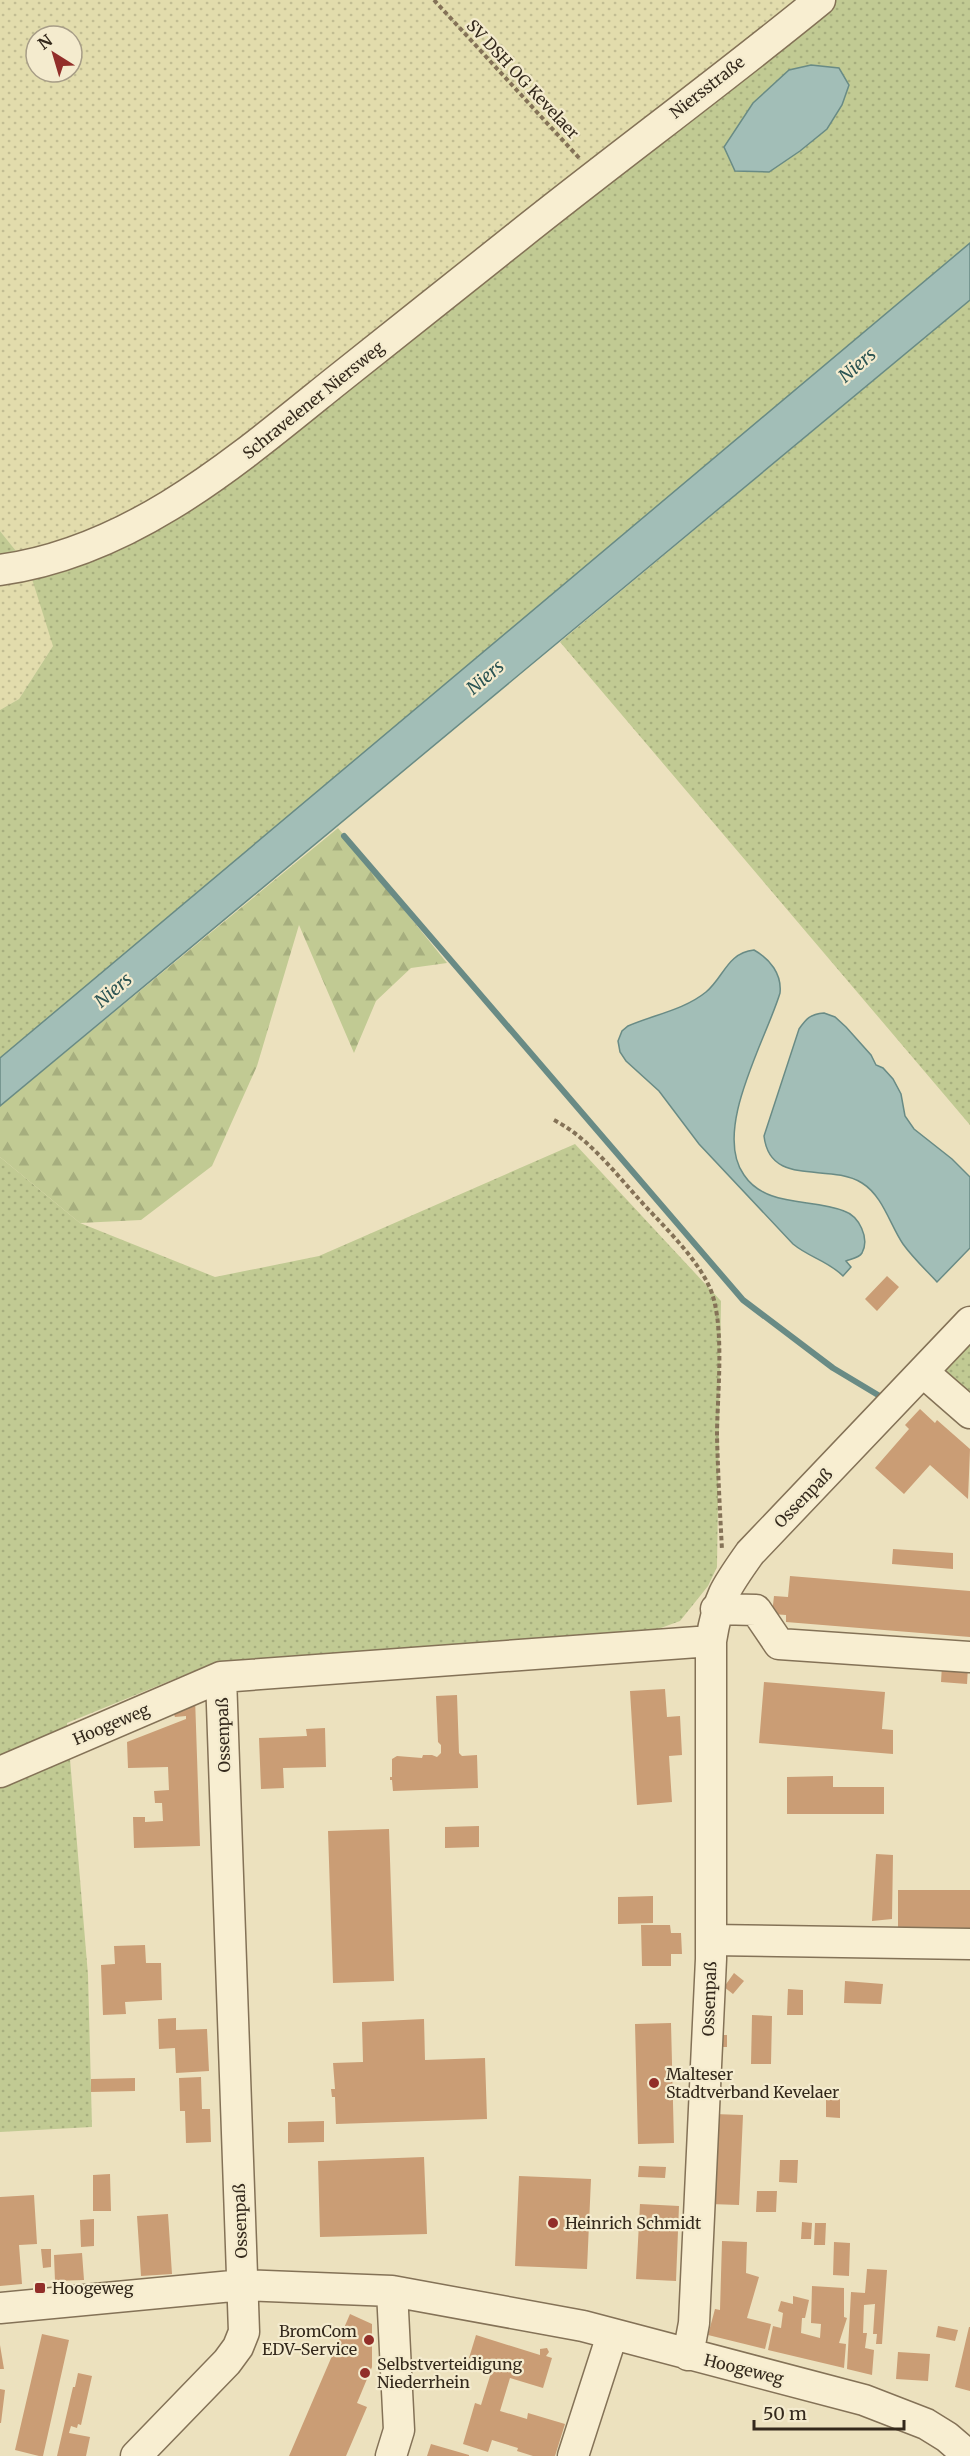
<svg xmlns="http://www.w3.org/2000/svg" width="970" height="2456" viewBox="0 0 970 2456" font-family="Merriweather,serif">
  <style>
    .farmland { fill: url(#farmland-dots); fill-rule: evenodd }
    .grass { fill: url(#grass-dots) }
    .forest { fill: url(#forest-firs) }
    .water { fill: #a2beb7; stroke: #698b85; stroke-width: 1.5 }
    .lines { fill: none; stroke-linecap: round; stroke-linejoin: round }
    .stream { stroke: #698b85; stroke-width: 6 }
    .building { fill: #ca9d75 }
    .minor-casing { stroke: #847257; stroke-width: 33 }
    .path { stroke: #847257; stroke-width: 4; stroke-dasharray: 4.5 3; stroke-linecap: butt }
    .minor { stroke: #f8eed1; stroke-width: 30 }
    .poi-dot { fill: #922e29; stroke: #f4ebce; stroke-width: 2 }
    .labels { text-anchor: middle; dominant-baseline: central; stroke-width: 4.5; stroke-linejoin: round; paint-order: stroke }
    .street-label { font-size: 16px; fill: #34291c; stroke: #f4ebce }
    .poi-label { font-size: 16px; fill: #34291c; stroke: #f4ebce; text-anchor: start }
    .water-label { font-size: 18px; font-style: italic; fill: #2b5453; stroke: #f4ebce }
  </style>
  <defs>
    <pattern id="farmland-dots" width="8" height="8" patternUnits="userSpaceOnUse" patternTransform="scale(1.5)"><rect width="8" height="8" fill="#e2dcac"/><path d="M2 2h.1M6 6h.1" fill="none" stroke="#c2bd93" stroke-width="1.8" stroke-linecap="round"/></pattern>
    <pattern id="grass-dots" width="8" height="8" patternUnits="userSpaceOnUse" patternTransform="scale(1.5)"><rect width="8" height="8" fill="#c1ca93"/><path d="M2 2h.1M6 6h.1" fill="none" stroke="#a6ae7e" stroke-width="1.8" stroke-linecap="round"/></pattern>
    <pattern id="forest-firs" width="22" height="20" patternUnits="userSpaceOnUse" patternTransform="scale(1.5)"><rect width="22" height="20" fill="#c1ca93"/><path d="M5 1l3.5 6h-7zM16 11l3.5 6h-7z" fill="#a6ae7e"/></pattern>
  </defs>
  <rect width="100%" height="100%" fill="#ece1be"/>
  <!-- farmland -->
  <path class="farmland" d="M0 0H820L53 646 19 699 0 710V567L27 565 0 531ZM36 36H72V72H36Z"/>
  <!-- grass -->
  <path class="grass" d="M820 0H970V244L0 1058V710L19 699 53 646 28 566 0 567V531L28 566 105 541Z
    M970 300V1125L560 642Z
    M575 1144 721 1301 717 1567 708 1586 680 1621 606 1648 481 1646 216 1662 67 1723 88 1975 92 2127 0 2132V1157L80 1223 215 1277 319 1256Z
    M970 1330V1406L944 1380V1359Z"/>
  <!-- forest -->
  <path class="forest" d="M338 828 447 963 411 968 376 1001 354 1053 299 925 257 1066 212 1166 141 1220 80 1223 0 1157V1106Z"/>
  <!-- water -->
  <path class="water" d="M811 65 839 68 849 85 842 105 827 129 800 151 769 172 735 171 724 147 753 103 789 70Z
    M970 243V300L0 1106V1058Z
    M754 950C770 959 782 974 780 993 766 1040 712 1130 744 1175 766 1208 812 1198 844 1211 859 1216 870 1238 862 1253 859 1258 851 1259 846 1261L851 1267 843 1276C827 1260 810 1258 793 1244L699 1144 659 1091 626 1061 620 1052 618 1041 622 1031 628 1026C653 1015 684 1010 706 992 724 977 727 953 754 950Z
    M824 1013 835 1017 846 1027 871 1055 876 1065 883 1068 893 1079 901 1094 905 1116 914 1129 952 1159 970 1177V1248L937 1282C926 1270 913 1258 903 1244 890 1225 883 1196 862 1183 828 1162 770 1188 764 1136L799 1029C806 1019 810 1014 824 1013Z"/>
  <g class="lines">
    <!-- stream -->
    <path class="stream" d="M344 836 743 1300 833 1368 883 1398"/>
  </g>
  <!-- building -->
  <path class="building" d="M887 1276 899 1287 877 1311 865 1299Z
    M920 1409 935 1423 937 1420 970 1449 968 1499 930 1465 904 1494 875 1468 909 1429 905 1425Z
    M893 1549 953 1553V1569L892 1564Z
    M790 1576 970 1591V1637L786 1622V1615L772 1614 774 1596 788 1597Z
    M942 1665 968 1667 967 1684 941 1682Z
    M764 1682 885 1692 882 1729 893 1730V1754L759 1743Z
    M665 1689 667 1717 680 1716 682 1755 669 1756 672 1802 637 1805 630 1691Z
    M457 1695 459 1753 462 1756 477 1755 478 1788 393 1791 392 1780H390V1777H392V1759L397 1756 422 1758 423 1755H432L437 1757 441 1753V1745L438 1742 436 1696Z
    M195 1697 200 1846 134 1848 133 1817H145V1822L163 1821 162 1803H155L154 1791 169 1790 168 1767 128 1768 127 1742 186 1719V1716L175 1717 171 1707Z
    M325 1728 326 1767 283 1768 284 1788 261 1789 259 1738 307 1736 306 1729Z
    M833 1776V1787H884V1814H787V1777Z
    M479 1826V1847L445 1848V1827Z
    M389 1829 394 1981 333 1983 328 1831Z
    M876 1854 893 1855 892 1919 872 1921Z
    M898 1890H970V1936H898Z
    M653 1896V1923L618 1924V1897Z
    M641 1925H670L671 1933H681L682 1954H671V1966H642Z
    M145 1945 146 1963H161L162 2000 125 2002 126 2014 103 2015 101 1965 115 1964 114 1946Z
    M734 1973 744 1981 733 1994 724 1987Z
    M845 1981 883 1984 881 2004 844 2003Z
    M788 1989 803 1990V2015H787Z
    M752 2015 772 2016 771 2064H751Z
    M176 2018V2030L207 2029 209 2071 176 2073 175 2048 159 2049 158 2019Z
    M424 2019 425 2060 485 2058 487 2119 336 2124 335 2097H332L331 2089H335L333 2063 363 2062 362 2022Z
    M671 2023 674 2143 638 2144 635 2024Z
    M717 2035H727V2047H717Z
    M201 2077 202 2109H210L211 2142 186 2143 185 2111H180L179 2078Z
    M135 2078V2091L91 2092V2079Z
    M826 2098 840 2099V2118L826 2117Z
    M714 2114 743 2115 739 2205 710 2204Z
    M324 2121V2142L288 2143V2122Z
    M424 2157 427 2234 320 2237 318 2161Z
    M780 2160H798L797 2183 779 2182Z
    M639 2166 666 2167 665 2178 638 2177Z
    M110 2174 111 2211H93V2175Z
    M519 2176 591 2179 587 2269 515 2266Z
    M757 2191H777L776 2212H756Z
    M34 2195 37 2244 19 2245 22 2284 0 2286V2197Z
    M640 2204 679 2206 676 2281 636 2279Z
    M168 2214 172 2274 141 2276 137 2216Z
    M94 2219V2246L81 2247 80 2220Z
    M802 2222 812 2223 811 2239H801Z
    M815 2223H826L825 2245H814Z
    M722 2241 747 2242 746 2273 759 2277 747 2318 771 2324 765 2349 708 2335 715 2309 720 2310Z
    M834 2242 850 2243 849 2276 833 2275Z
    M41 2249H51V2267L43 2268Z
    M82 2253 84 2280 55 2281 54 2255Z
    M867 2269 887 2270 882 2344H876L877 2334H873L875 2304 864 2305 863 2333H867L865 2348 874 2350 872 2375 847 2369 851 2292 865 2293Z
    M812 2286 844 2288V2317L847 2318 839 2343 846 2344 844 2368 768 2350 773 2326 781 2328 783 2313 778 2311 781 2301 793 2304V2296L809 2300 805 2318H802L801 2333 820 2338 821 2324 811 2323Z
    M350 2314 372 2324V2367L357 2403 367 2407 346 2456H289Z
    M938 2326 958 2330 955 2341 936 2337Z
    M969 2327H970V2391L955 2387Z
    M42 2334 69 2340 43 2456H39L15 2450Z
    M476 2335 540 2355V2349L547 2348 549 2352 546 2356 552 2358 543 2388 510 2378 500 2411 527 2419 528 2413 565 2424 555 2456H533L517 2451 518 2448 492 2440 488 2452 463 2444 475 2403 481 2405 495 2360 488 2361 487 2364 469 2358Z
    M0 2345 4 2369H0Z
    M898 2352 930 2354 928 2381 896 2379Z
    M78 2373 92 2376 81 2425 78 2424 77 2428 71 2426 69 2433 90 2437 86 2456H57L73 2387H75Z
    M0 2389 5 2390 1 2423H0Z
    M431 2444 469 2455V2456H427Z"/>
  <g class="lines">
    <!-- minor casing -->
    <g class="minor-casing">
      <path id="minor" d="M0 570C130 552 232 465 331 385 393 336 455 286 517 237 617 157 721 81 820 0
        M923 1372 970 1413
        M716 1609 756 1610 779 1644 970 1657
        M0 1772 221 1677
        M711 1940 970 1944
        M0 2308 243 2285 392 2291 583 2326 864 2400 926 2424 947 2437 969 2456
        M688 2355 694 2323 711 1959V1641C718 1598 725 1588 750 1553L970 1322
        M136 2456 227 2362 238 2347 244 2332 221 1677 711 1641
        M391 2456 399 2430 392 2291
        M573 2456 612 2335"/>
    </g>
    <!-- path -->
    <path class="path" d="M434 0 580 159
      M554 1120C587 1137 612 1169 637 1197 660 1223 694 1254 709 1286 726 1322 717 1395 717 1436 718 1474 720 1512 722 1550"/>
    <!-- minor -->
    <use href="#minor" class="minor"/>
  </g>
  <!-- markers -->
  <g class="poi-dot">
    <circle cx="654" cy="2083" r="6"/>
    <circle cx="553" cy="2223" r="6"/>
    <rect x="34" y="2282" width="12" height="12" rx="3"/>
    <circle cx="369" cy="2340" r="6"/>
    <circle cx="365" cy="2373" r="6"/>
  </g>
  <g class="labels">
    <!-- street labels -->
    <g class="street-label">
      <text transform="translate(523 79) rotate(47)">SV DSH OG Kevelaer</text>
      <text transform="translate(707 87) rotate(-38)">Niersstraße</text>
      <text transform="translate(313 400) rotate(-39)">Schravelener Niersweg</text>
      <text transform="translate(803 1498) rotate(-46)">Ossenpaß</text>
      <text transform="translate(111 1724) rotate(-23)">Hoogeweg</text>
      <text transform="translate(223 1735) rotate(-92)">Ossenpaß</text>
      <text transform="translate(709 1999) rotate(-88)">Ossenpaß</text>
      <text transform="translate(240 2221) rotate(-92)">Ossenpaß</text>
      <text transform="translate(744 2369) rotate(14)">Hoogeweg</text>
    </g>
    <!-- poi labels -->
    <g class="poi-label">
      <text x="666" y="2074">Malteser<tspan x="666" dy="18">Stadtverband Kevelaer</tspan></text>
      <text x="565" y="2223">Heinrich Schmidt</text>
      <text x="52" y="2288">Hoogeweg</text>
      <text x="357" y="2331" text-anchor="end">BromCom<tspan x="357" dy="18">EDV-Service</tspan></text>
      <text x="377" y="2364">Selbstverteidigung<tspan x="377" dy="18">Niederrhein</tspan></text>
    </g>
    <!-- water labels -->
    <g class="water-label">
      <text transform="translate(857 365) rotate(-40)">Niers</text>
      <text transform="translate(485 677) rotate(-40)">Niers</text>
      <text transform="translate(113 990) rotate(-40)">Niers</text>
    </g>
  </g>
  <!-- north arrow -->
  <g transform="translate(54 54) rotate(323)"><circle r="28" fill="#f4ebce" stroke="#a79d87" stroke-width="1.5"/>
  <path d="M0-4.5L10 22L0 15L-10 22Z" fill="#922e29"/>
  <text y="-9" font-size="16" font-weight="bold" text-anchor="middle" fill="#34291c">N</text>
  </g>
  <!-- scale -->
  <path d="M754 2420v9h150v-9" fill="none" stroke="#34291c" stroke-width="3"/>
  <text x="763" y="2420" font-size="18" fill="#34291c" stroke="#f4ebce" stroke-width="4.5" paint-order="stroke">50 m</text>
</svg>
